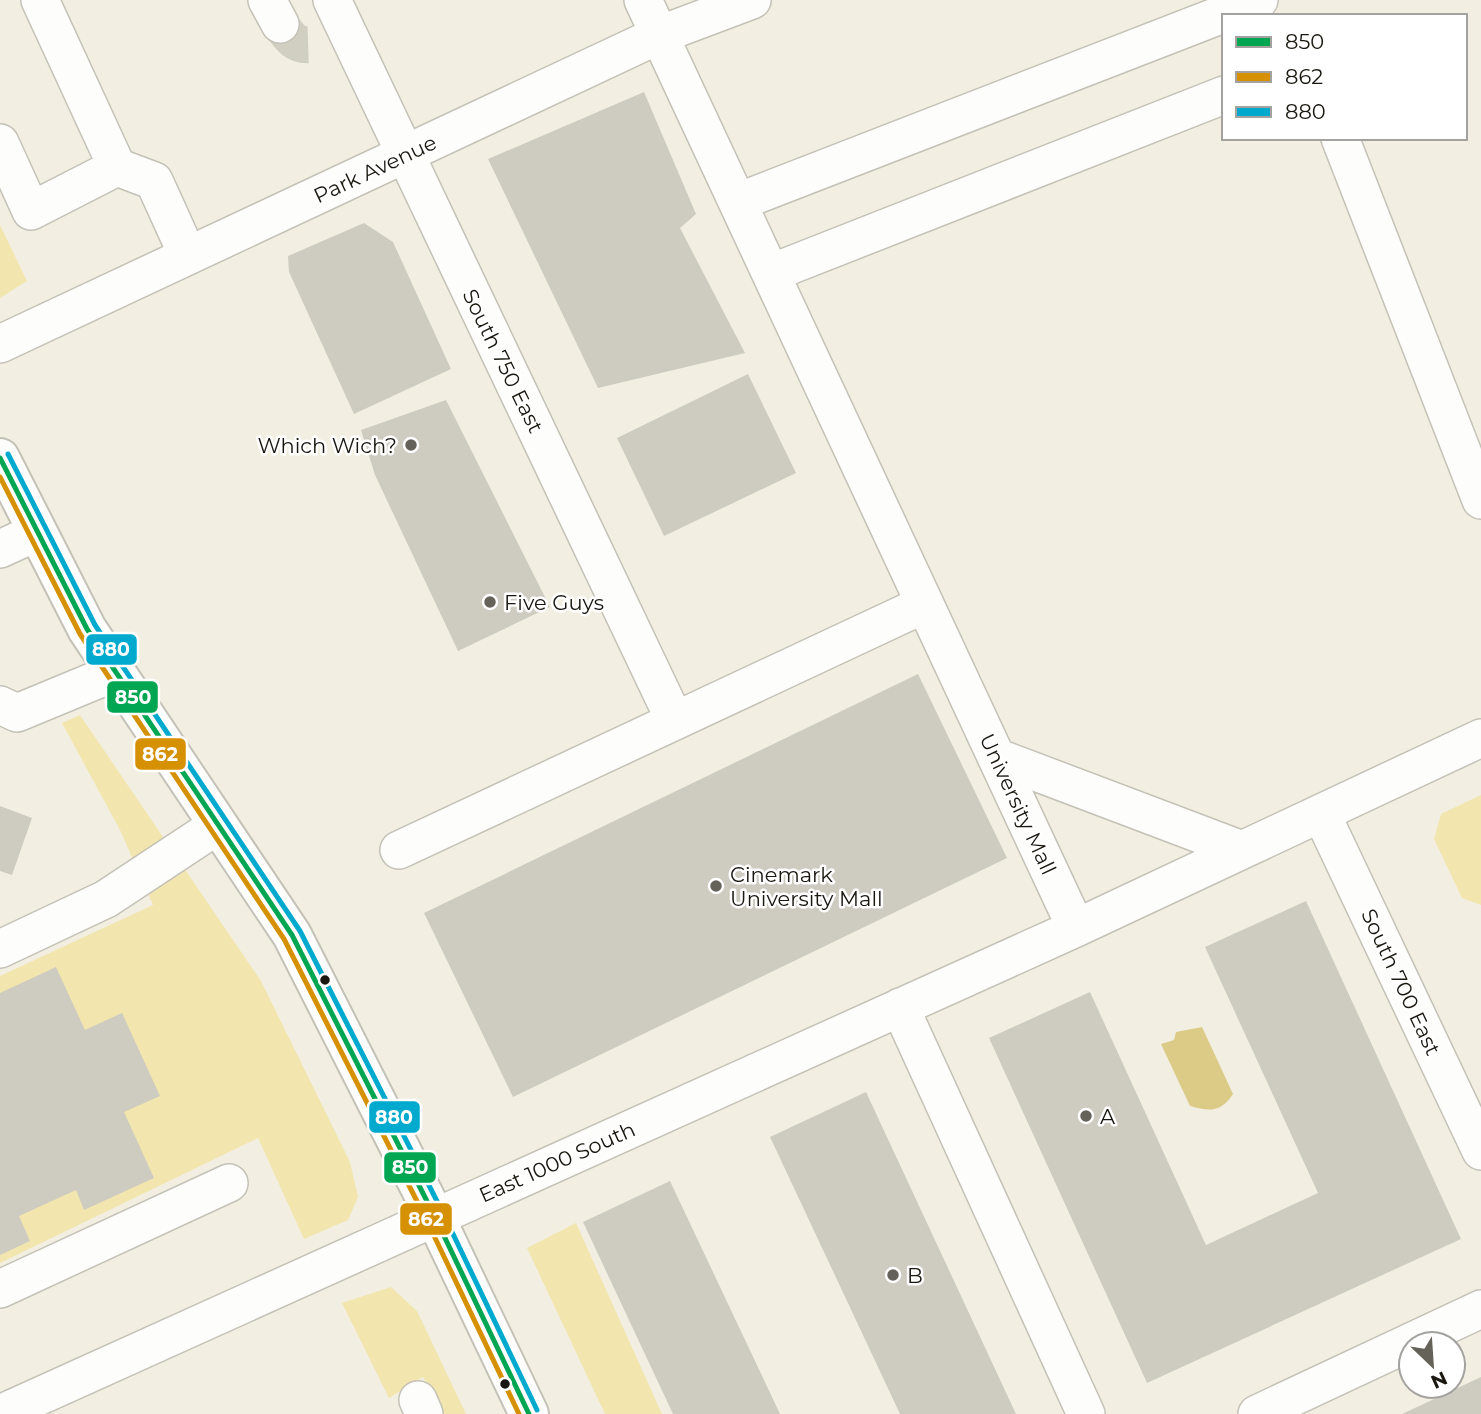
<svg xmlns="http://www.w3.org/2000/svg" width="1481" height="1414" viewBox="0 0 1481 1414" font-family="Montserrat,sans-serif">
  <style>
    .green { fill: #f2e5ae }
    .water { fill: #dccb86 }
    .building { fill: #cecbc1 }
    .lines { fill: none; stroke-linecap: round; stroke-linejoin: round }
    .minor-tunnel { stroke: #d1cfc2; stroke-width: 37; stroke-dasharray: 37 18; stroke-linecap: butt }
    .minor-casing { stroke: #c4c1b7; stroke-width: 40 }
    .major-casing { stroke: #c4c1b7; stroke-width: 42 }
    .minor { stroke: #fdfdfb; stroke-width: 37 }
    .major { stroke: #fdfdfb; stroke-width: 38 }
    .bus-1-casing { stroke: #fff; stroke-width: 10 }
    .bus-2-casing { stroke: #fff; stroke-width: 10 }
    .bus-3-casing { stroke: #fff; stroke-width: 10 }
    .bus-1 { stroke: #00a651; stroke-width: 5 }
    .bus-2 { stroke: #d69102; stroke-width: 5 }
    .bus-3 { stroke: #00a9ce; stroke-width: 5 }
    .poi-dot { fill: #656359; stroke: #fff; stroke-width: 2.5 }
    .bus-dot { fill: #19170f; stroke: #fff; stroke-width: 2.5 }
    .labels { text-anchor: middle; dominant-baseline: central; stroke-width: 5; stroke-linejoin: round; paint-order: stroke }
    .street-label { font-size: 21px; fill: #19170f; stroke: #fff }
    .poi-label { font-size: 21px; fill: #19170f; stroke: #fff; text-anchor: start }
    .line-badge { stroke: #fff; stroke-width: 2.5 }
    .badge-label { font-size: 19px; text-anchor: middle; font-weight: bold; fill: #fff }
  </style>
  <rect width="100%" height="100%" fill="#f2efe2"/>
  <!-- green -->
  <path class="green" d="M0 225 27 281 0 298Z
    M80 715 261 981 350 1162 358 1197 348 1220 304 1239 258 1138 0 1263V976L153 905 120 830 62 723Z
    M1481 795V905L1462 898 1434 839 1441 814Z
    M576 1223 662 1414H605L527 1248Z
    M391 1287 417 1311 466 1414H442L423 1377 389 1398 342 1303Z"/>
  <!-- water -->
  <path class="water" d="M1202 1027 1233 1094C1221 1112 1210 1112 1190 1106L1161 1044 1174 1040 1176 1032Z"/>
  <!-- building -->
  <path class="building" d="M644 92 696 214 680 228 745 353 598 388 488 159Z
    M364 223 393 242 451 369 354 414 289 272 288 256Z
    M748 374 796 473 664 536 617 438Z
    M446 400 550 607 458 651 375 475 361 430Z
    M918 674 1007 858 513 1097 424 913Z
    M0 806 32 818 12 875 0 871Z
    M1306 901 1461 1239 1147 1383 989 1038 1090 992 1206 1245 1318 1193 1205 947Z
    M56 967 85 1030 122 1013 160 1096 124 1112 154 1178 84 1210 76 1190 19 1216 30 1241 0 1255V993Z
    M866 1092 1016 1414H900L770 1137Z
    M670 1181 780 1414H673L583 1222Z
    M1481 1377V1414H1402Z"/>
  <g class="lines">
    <!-- minor-tunnel -->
    <path class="minor-tunnel" d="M280 24C294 43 297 48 321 43"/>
    <!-- minor casing -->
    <g class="minor-casing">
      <path id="minor" d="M267 0 280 24
        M332 0 675 721
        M643 0 1076 928
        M1340 138 1481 500
        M0 143 31 211 117 167 40 0
        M117 167 154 181 188 256
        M738 202 1259 0
        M771 273 1224 95
        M0 344 659 35 752 0
        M0 549 37 532
        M0 705 17 713 116 672
        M996 757 1242 850
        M1321 813 1481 1151
        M399 850 925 604
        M0 949 106 899 218 825
        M900 1007 1086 1414
        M0 1289 229 1183
        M418 1400 424 1414
        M0 1414 1076 928 1481 738
        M1257 1414 1481 1309"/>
    </g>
    <!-- major casing -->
    <g class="major-casing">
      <path id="major" d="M0 458 87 629 292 935 435 1217 529 1414"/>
    </g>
    <!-- minor -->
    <use href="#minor" class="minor"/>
    <!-- major -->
    <use href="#major" class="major"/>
    <!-- bus-1 casing -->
    <g class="bus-1-casing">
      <path id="bus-1" d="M0 458 87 629 292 935 435 1217 529 1414"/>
    </g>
    <!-- bus-2 casing -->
    <g class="bus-2-casing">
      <path id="bus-2" d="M0 477 80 634 284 939 427 1221 519 1414"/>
    </g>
    <!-- bus-3 casing -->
    <g class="bus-3-casing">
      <path id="bus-3" d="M8 454 95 625 300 931 443 1213 537 1410"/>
    </g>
    <!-- bus-1 -->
    <use href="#bus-1" class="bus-1"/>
    <!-- bus-2 -->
    <use href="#bus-2" class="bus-2"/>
    <!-- bus-3 -->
    <use href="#bus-3" class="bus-3"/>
  </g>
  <!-- markers -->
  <g class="poi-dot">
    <circle cx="411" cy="445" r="7"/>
    <circle cx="490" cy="602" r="7"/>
    <circle cx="716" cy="886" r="7"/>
    <circle cx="1086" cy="1116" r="7"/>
    <circle cx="893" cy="1275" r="7"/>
  </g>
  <g class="bus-dot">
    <circle cx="325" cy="980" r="6"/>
    <circle cx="505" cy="1384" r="6"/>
  </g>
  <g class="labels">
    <!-- street labels -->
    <g class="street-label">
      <text transform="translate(375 169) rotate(-25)">Park Avenue</text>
      <text transform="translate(503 361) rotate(64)">South 750 East</text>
      <text transform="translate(1018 804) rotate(65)">University Mall</text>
      <text transform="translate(1401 982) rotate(65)">South 700 East</text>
      <text transform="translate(557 1162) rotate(-24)">East 1000 South</text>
    </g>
    <!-- poi labels -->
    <g class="poi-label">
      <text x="397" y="445" text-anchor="end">Which Wich?</text>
      <text x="504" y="602">Five Guys</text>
      <text x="730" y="874">Cinemark<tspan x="730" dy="24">University Mall</tspan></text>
      <text x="1100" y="1116">A</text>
      <text x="907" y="1275">B</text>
    </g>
  </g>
  <g class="line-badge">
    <rect x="85" y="633" width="53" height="33" rx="7" fill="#00a9ce"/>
    <rect x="106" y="680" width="53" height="34" rx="7" fill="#00a651"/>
    <rect x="134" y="737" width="53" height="34" rx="7" fill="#d69102"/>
    <rect x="368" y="1100" width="53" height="34" rx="7" fill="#00a9ce"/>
    <rect x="383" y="1151" width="54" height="33" rx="7" fill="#00a651"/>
    <rect x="399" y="1202" width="54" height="34" rx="7" fill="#d69102"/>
  </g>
  <g class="badge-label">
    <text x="111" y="656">880</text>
    <text x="133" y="704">850</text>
    <text x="160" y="761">862</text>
    <text x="394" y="1124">880</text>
    <text x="410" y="1174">850</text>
    <text x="426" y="1226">862</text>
  </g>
  <!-- legend -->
  <rect x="1222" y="14" width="245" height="126" fill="#ffffff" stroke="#a3a29f" stroke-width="2"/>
  <rect x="1236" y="37" width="35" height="10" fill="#00a651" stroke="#a3a29f" stroke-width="2"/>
  <text x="1285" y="49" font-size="21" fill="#19170f">850</text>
  <rect x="1236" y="72" width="35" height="10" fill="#d69102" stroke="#a3a29f" stroke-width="2"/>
  <text x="1285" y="84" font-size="21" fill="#19170f">862</text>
  <rect x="1236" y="107" width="35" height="10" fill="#00a9ce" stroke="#a3a29f" stroke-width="2"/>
  <text x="1285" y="119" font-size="21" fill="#19170f">880</text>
  <!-- north arrow -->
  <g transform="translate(1432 1365) rotate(155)"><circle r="33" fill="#ffffff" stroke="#a3a29f" stroke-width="2"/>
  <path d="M0-5L12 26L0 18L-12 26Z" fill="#656359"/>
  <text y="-10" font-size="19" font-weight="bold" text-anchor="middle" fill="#19170f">N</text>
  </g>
</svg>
